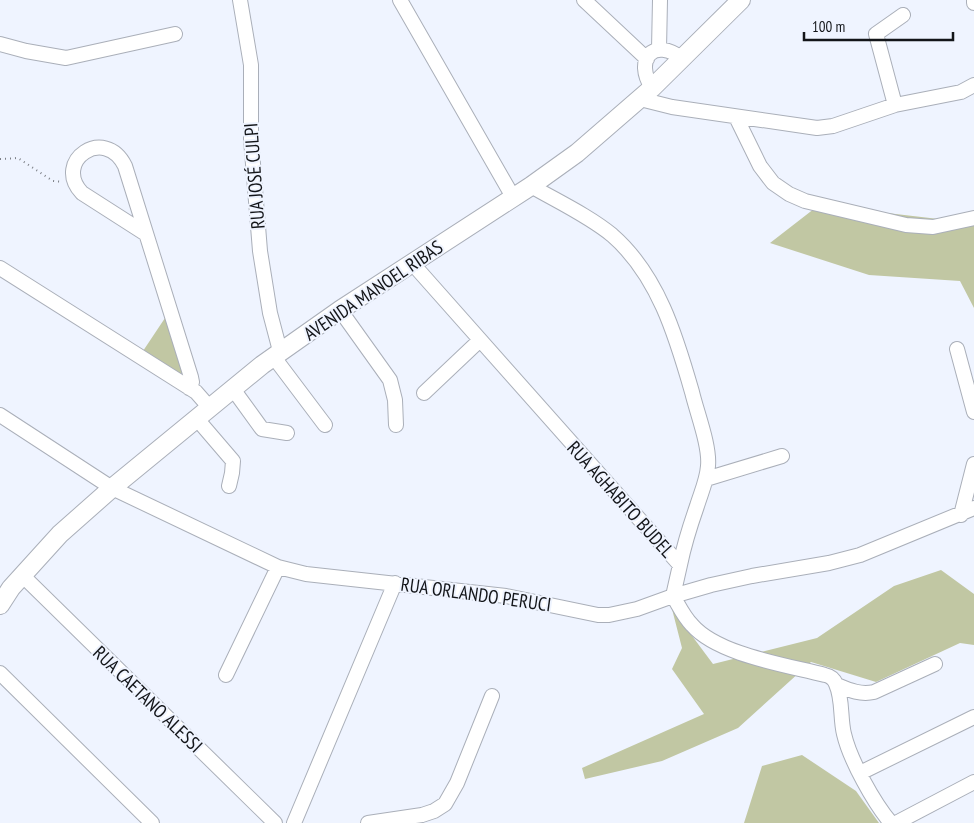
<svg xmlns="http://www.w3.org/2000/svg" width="974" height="823" viewBox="0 0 974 823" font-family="'PT Sans Narrow',sans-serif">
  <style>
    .green { fill: #c1c7a3 }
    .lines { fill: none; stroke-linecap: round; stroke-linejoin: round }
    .minor-casing { stroke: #aaafb9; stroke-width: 16 }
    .major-casing { stroke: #aaafb9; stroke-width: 20 }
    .path { stroke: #7d8087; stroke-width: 2; stroke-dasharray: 1 4; stroke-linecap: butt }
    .minor { stroke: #fff; stroke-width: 14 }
    .major { stroke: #fff; stroke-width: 18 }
    .labels { text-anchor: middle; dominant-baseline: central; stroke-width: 4; stroke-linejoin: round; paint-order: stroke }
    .street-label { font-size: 19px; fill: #131519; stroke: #eff4ff }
  </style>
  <rect width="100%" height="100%" fill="#eff4ff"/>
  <!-- green -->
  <path class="green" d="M819 205 964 222 974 221V308L960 281 869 275 770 243Z
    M169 312 186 374 183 376 143 351Z
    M941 570 974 594V645L960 643 876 682 811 662 738 728 662 761 585 779 582 768 704 714 672 669 682 648 672 609 713 664 817 638 894 586Z
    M802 755 856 791 879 823H744L762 766Z"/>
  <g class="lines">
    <!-- minor casing -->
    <g class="minor-casing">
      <path id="minor" d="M240 0 251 65V139L260 251 270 313 280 351
        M400 0 513 197
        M584 0 647 59
        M974 0V3
        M0 44 26 51 66 58 175 34
        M659 49 660 0
        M652 88C634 60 653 36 683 59
        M640 99 672 107 817 128 833 126 895 105 961 92 974 85
        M895 105 876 34 903 15
        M736 117 760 166 773 183 789 194 805 201 906 225 933 227 974 218
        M531 186C557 201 589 216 612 235 658 275 676 336 692 392 697 413 710 446 708 466 707 480 701 493 697 506 690 526 684 545 680 565
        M146 234 82 193C52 161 105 125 125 166L191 377 192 382 189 388
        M412 263 680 565 673 596C679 606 684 617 692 625 718 655 787 665 825 675 830 676 834 679 836 684 843 699 840 718 844 734 850 760 874 803 891 823
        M0 268 196 392 210 408
        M340 310 390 380 395 400 396 425
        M957 349 974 412
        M273 356 325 425
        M233 389 262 429 287 433
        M424 393 480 340
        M0 415 112 488 278 567 306 574 506 596 598 615H609L637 609 673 596 711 585 752 576 829 563 860 555 974 508
        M197 419 233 461 232 473 229 486
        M706 479 782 456
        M961 515 974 464
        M22 575 275 823
        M0 673 152 823
        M226 675 278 567
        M837 685C849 690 860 695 874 692L935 664
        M860 773 974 717
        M294 823 395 583
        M368 823 422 815 434 811 445 804 457 783 492 696
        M896 823 974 782"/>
    </g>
    <!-- major casing -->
    <g class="major-casing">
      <path id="major" d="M0 605 11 588 60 534 112 488 262 365 340 310 531 186 577 153 652 88 741 0"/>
    </g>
    <!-- path -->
    <path class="path" d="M0 159 18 158 53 181 63 182"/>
    <!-- minor -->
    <use href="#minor" class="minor"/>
    <!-- major -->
    <use href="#major" class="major"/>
  </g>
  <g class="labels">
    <!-- street labels -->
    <g class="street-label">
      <text transform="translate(254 176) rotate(-94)">RUA JOSÉ CULPI</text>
      <text transform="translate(373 290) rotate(-34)">AVENIDA MANOEL RIBAS</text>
      <text transform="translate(621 499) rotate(48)">RUA AGHABITO BUDEL</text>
      <text transform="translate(476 594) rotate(8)">RUA ORLANDO PERUCI</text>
      <text transform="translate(148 699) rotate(44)">RUA CAETANO ALESSI</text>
    </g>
  </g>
  <!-- scale -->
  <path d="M804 32v8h149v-8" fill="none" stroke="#131519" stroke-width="2.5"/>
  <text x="812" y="32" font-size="15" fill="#131519" stroke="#eff4ff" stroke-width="4" paint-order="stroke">100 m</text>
</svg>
